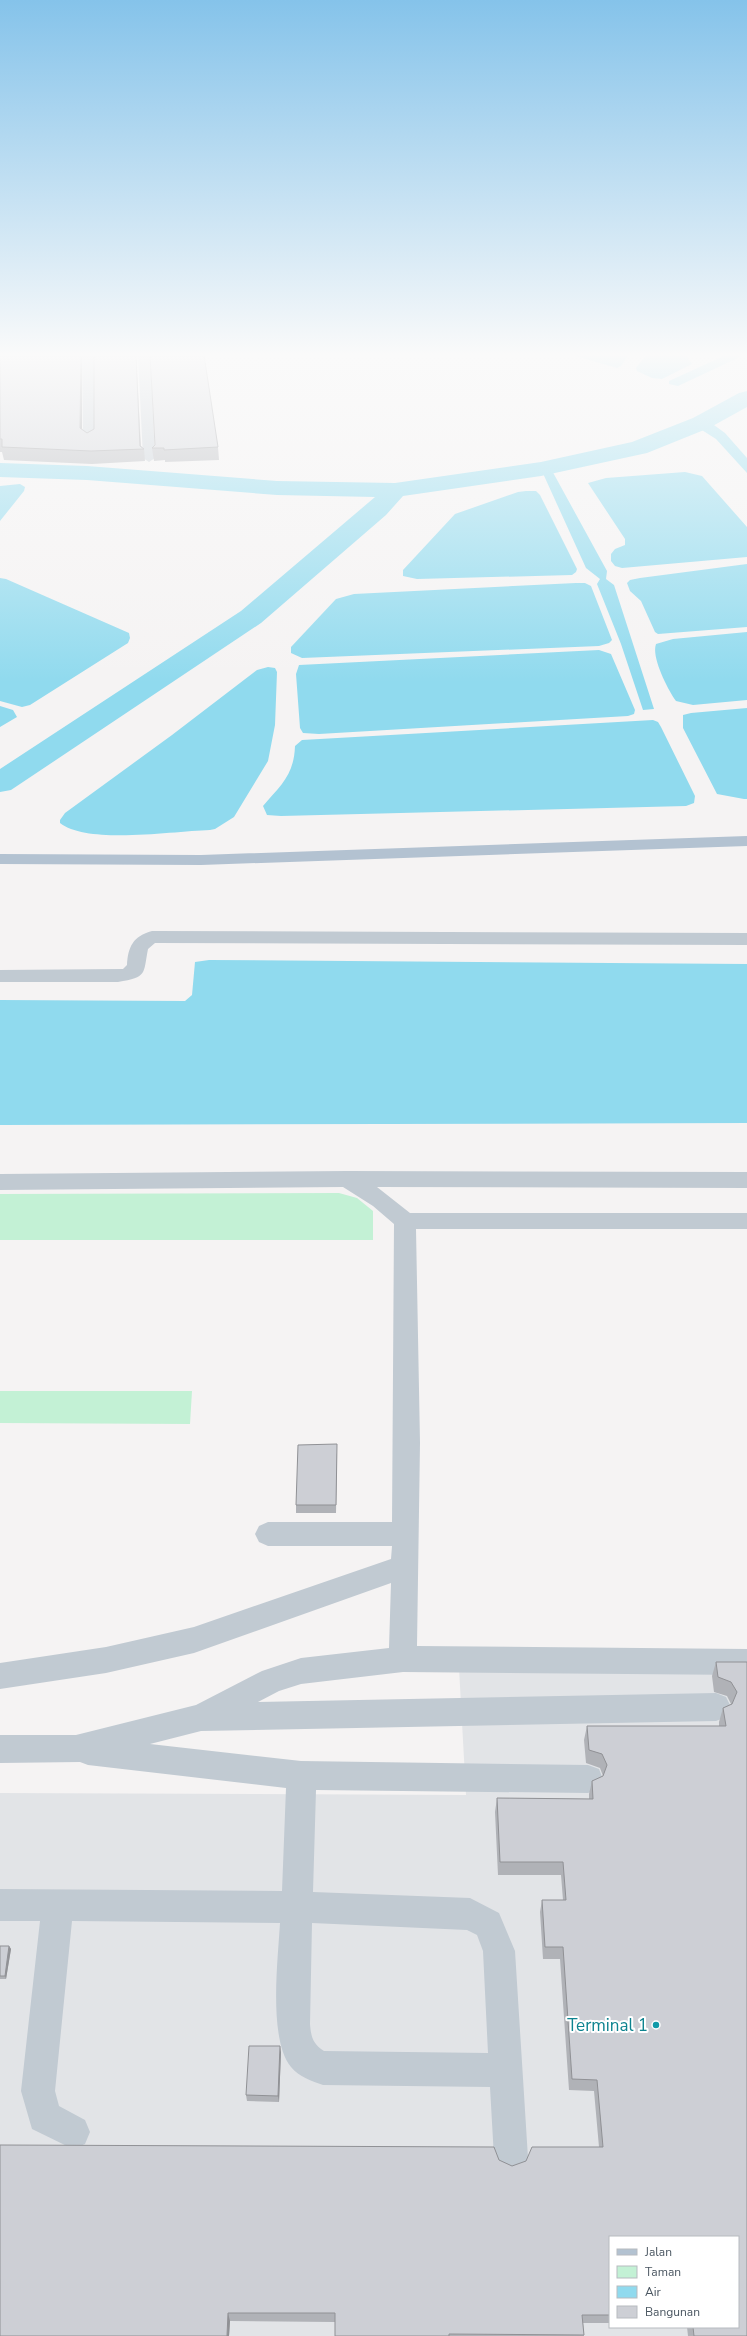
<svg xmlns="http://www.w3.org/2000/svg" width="747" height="2336" viewBox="0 0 747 2336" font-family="'Nunito Sans',sans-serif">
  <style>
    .airport { fill: #e2e4e7; fill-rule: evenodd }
    .green { fill: #c3f1d5 }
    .water { fill: #90daee }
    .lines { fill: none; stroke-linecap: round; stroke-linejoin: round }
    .river { fill: #90daee; fill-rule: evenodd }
    .minor { fill: #c1cad2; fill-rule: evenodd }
    .major { fill: #b3c2d1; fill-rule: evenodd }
    .wall { fill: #b0b2b7 }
    .shaded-wall { fill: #909195 }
    .building { fill: #cdcfd5; stroke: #909195 }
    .culture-dot { fill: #0f9aa8; stroke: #fff; stroke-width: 1.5 }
    .labels { text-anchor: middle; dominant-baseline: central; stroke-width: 4; stroke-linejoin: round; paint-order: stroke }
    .near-culture-label { font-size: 17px; fill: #0d838f; stroke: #fff; text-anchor: end }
  </style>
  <rect width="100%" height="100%" fill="#f5f3f3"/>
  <!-- airport -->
  <path class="airport" d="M747 1665V2336H0V1793L466 1795 459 1668ZM610 2237H738V2327H610Z"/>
  <!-- green -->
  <path class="green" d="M339 1193 357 1198 373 1211V1240H0V1194Z
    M0 1391H192L190 1424 0 1423Z"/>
  <!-- water -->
  <path class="water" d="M572 355H624L628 356 621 366 617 368Z
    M646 355H686L692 364 662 379 652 378 637 371 636 368Z
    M726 355H744L678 386 669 384V381Z
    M707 420 725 433 747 458V473L716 439 694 425Z
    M550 467 607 571 606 579 614 585 654 709 643 710 621 644 597 584 600 579 586 568 541 469Z
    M685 472 702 476 747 527V557L622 568 615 566 611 561V554L615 549 625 545V539L588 483 606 478Z
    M20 484 25 487 24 491 0 521V486Z
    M526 491H536L540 495 577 569 576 572 572 575 417 579 403 576V570L455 514 518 492Z
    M747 564V627L658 634 655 632 641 601 630 591 627 583 630 580 640 578Z
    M0 578 6 579 129 633 130 638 128 643 30 705 22 707 0 701Z
    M576 583H585L591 586 612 640 609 643 599 646 302 658 291 653V647L336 599 354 594Z
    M747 632V700L693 705 676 701C668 690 651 657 656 644L673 639Z
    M599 650 611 654 635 710 634 714 628 716 319 734 303 733 300 728 296 674 299 665Z
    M268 667 275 668 277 672 275 725 268 761 234 817 215 829 210 830C173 831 88 845 60 823V820L65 813 172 735 257 670Z
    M0 706 13 710 17 717 0 727Z
    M747 708V799H744L717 794 683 728V715L691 713Z
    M653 720 658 722 661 727 695 796 694 803 686 806 281 816 267 815 263 806C281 785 294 775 295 746L302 740Z
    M209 960 747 964V1123L0 1125V1000L185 1001 192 995 195 962Z"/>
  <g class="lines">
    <!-- river -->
    <path class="river" d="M747 391V407L709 428 647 453 541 476 403 496 386 515 261 623 11 790 0 792V769L241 611 375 497 277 495 87 480 0 477V463L87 466 277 481 395 483 541 462 632 442 693 418 739 393Z"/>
    <!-- minor -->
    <path class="minor" d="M82 355H94L95 440 89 444 83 440Z
      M138 355H150L155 458 149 462 143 458Z
      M152 931 747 933V945L155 943 148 949C143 974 148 977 118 982H0V970L123 969 127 965C128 947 133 936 152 931Z
      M347 1171 747 1172V1188L377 1187 410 1213H747V1229H416L420 1443 417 1646 747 1649V1675L403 1672 301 1684 279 1691 258 1702 716 1693 726 1697 731 1707 726 1717 716 1721 201 1731 150 1744 301 1761 588 1765 599 1769 603 1779 599 1789 588 1793 316 1790 313 1892 470 1898 499 1913 515 1951 528 2158 523 2170 511 2175 499 2170 494 2158 490 2087 323 2085C312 2081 299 2077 291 2067 268 2039 278 1959 280 1923L72 1921 55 2091 59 2106 85 2120 90 2132 85 2144 73 2149 32 2129 21 2091 40 1921H0V1889L282 1891 286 1788 88 1765 80 1762 0 1763V1735H76L196 1705 262 1671 301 1658 389 1648 391 1583 194 1653 106 1673 0 1689V1663L106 1647 194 1627 391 1559 392 1546H268L259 1542 255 1534 259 1526 268 1522H392L394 1224 373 1206 343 1187 0 1190V1174ZM312 1923 467 1930 477 1935 483 1951 488 2053 324 2051C313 2044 311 2037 310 2024Z"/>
    <!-- major -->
    <path class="major" d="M747 836V846L201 865 0 864V854L201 855Z"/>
  </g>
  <!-- wall -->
  <path class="wall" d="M0 355 87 433 94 429 136 355 141 446 144 449 145 461 92 464 4 460 2 452H0Z
    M155 445 218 447 219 460 165 462V460L154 461 152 448Z
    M337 1453 336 1513H296V1505Z
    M716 1662H747V2336H688L687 2327H738L610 2237V2323H583L584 2336H335V2322L230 2321 229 2336H0L499 2160 512 2166 599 2147 594 2091 569 2090 560 1959H543L540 1912 542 1900H563L561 1875H498L495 1812 497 1798 589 1799V1794L592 1781 603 1776 600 1768 586 1763 584 1740 587 1726H719V1722L723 1708 731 1704 727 1696 714 1692 712 1676Z
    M0 1946H9L11 1949 6 1979H0Z
    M281 2052 279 2102 247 2101 246 2095Z"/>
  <!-- shaded-wall -->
  <path class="shaded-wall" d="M81 355H82V440L80 428Z
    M9 1946 11 1949 6 1979 5 1976Z
    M280 2046 281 2052 279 2102 278 2096Z
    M228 2313 230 2321 229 2336H227Z"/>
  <!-- building -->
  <path class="building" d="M0 355H81L80 428 87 433 94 429V355H136L140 446 144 449 91 451 2 447V439H0Z
    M150 355H204L218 447 164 450V448H152L155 445Z
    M337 1444 336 1505H296L298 1445Z
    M716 1662H747V2336H694L693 2327H738V2237H610V2315H582L584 2335 449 2334V2336H335V2313H228L227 2336H0V2145L494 2147 499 2160 512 2166 526 2161 532 2147H603L597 2080 572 2079 563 1947H545L542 1900H566L563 1862H500L497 1798 593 1799 592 1781 603 1776 607 1765 602 1754 589 1750 587 1726H726L723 1708 732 1704 737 1692 731 1682 718 1677Z
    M0 1946H9L5 1976H0Z
    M249 2046H280L278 2096 246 2095Z"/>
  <!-- sky -->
  <linearGradient id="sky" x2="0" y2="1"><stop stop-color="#85c3ea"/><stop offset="0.52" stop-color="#fafafa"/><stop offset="1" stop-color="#fafafa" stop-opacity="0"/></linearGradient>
  <rect width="747" height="682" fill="url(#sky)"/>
  <!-- markers -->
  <circle class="culture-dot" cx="656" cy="2025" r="4"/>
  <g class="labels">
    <!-- near-culture labels -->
    <g class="near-culture-label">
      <text x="648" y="2025">Terminal 1</text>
    </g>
  </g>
  <!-- legend -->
  <rect x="609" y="2236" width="130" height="92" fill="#ffffff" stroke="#b7bbc0"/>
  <rect x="617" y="2249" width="20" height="6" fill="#b3c2d1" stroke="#b7bbc0"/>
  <text x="645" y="2256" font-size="12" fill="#4a5661">Jalan</text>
  <rect x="617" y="2266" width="20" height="12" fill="#c3f1d5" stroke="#b7bbc0"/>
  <text x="645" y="2276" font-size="12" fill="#4a5661">Taman</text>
  <rect x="617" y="2286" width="20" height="12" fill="#90daee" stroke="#b7bbc0"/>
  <text x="645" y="2296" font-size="12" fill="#4a5661">Air</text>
  <rect x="617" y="2306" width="20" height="12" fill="#cdcfd5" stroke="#b7bbc0"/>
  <text x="645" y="2316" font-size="12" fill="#4a5661">Bangunan</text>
</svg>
